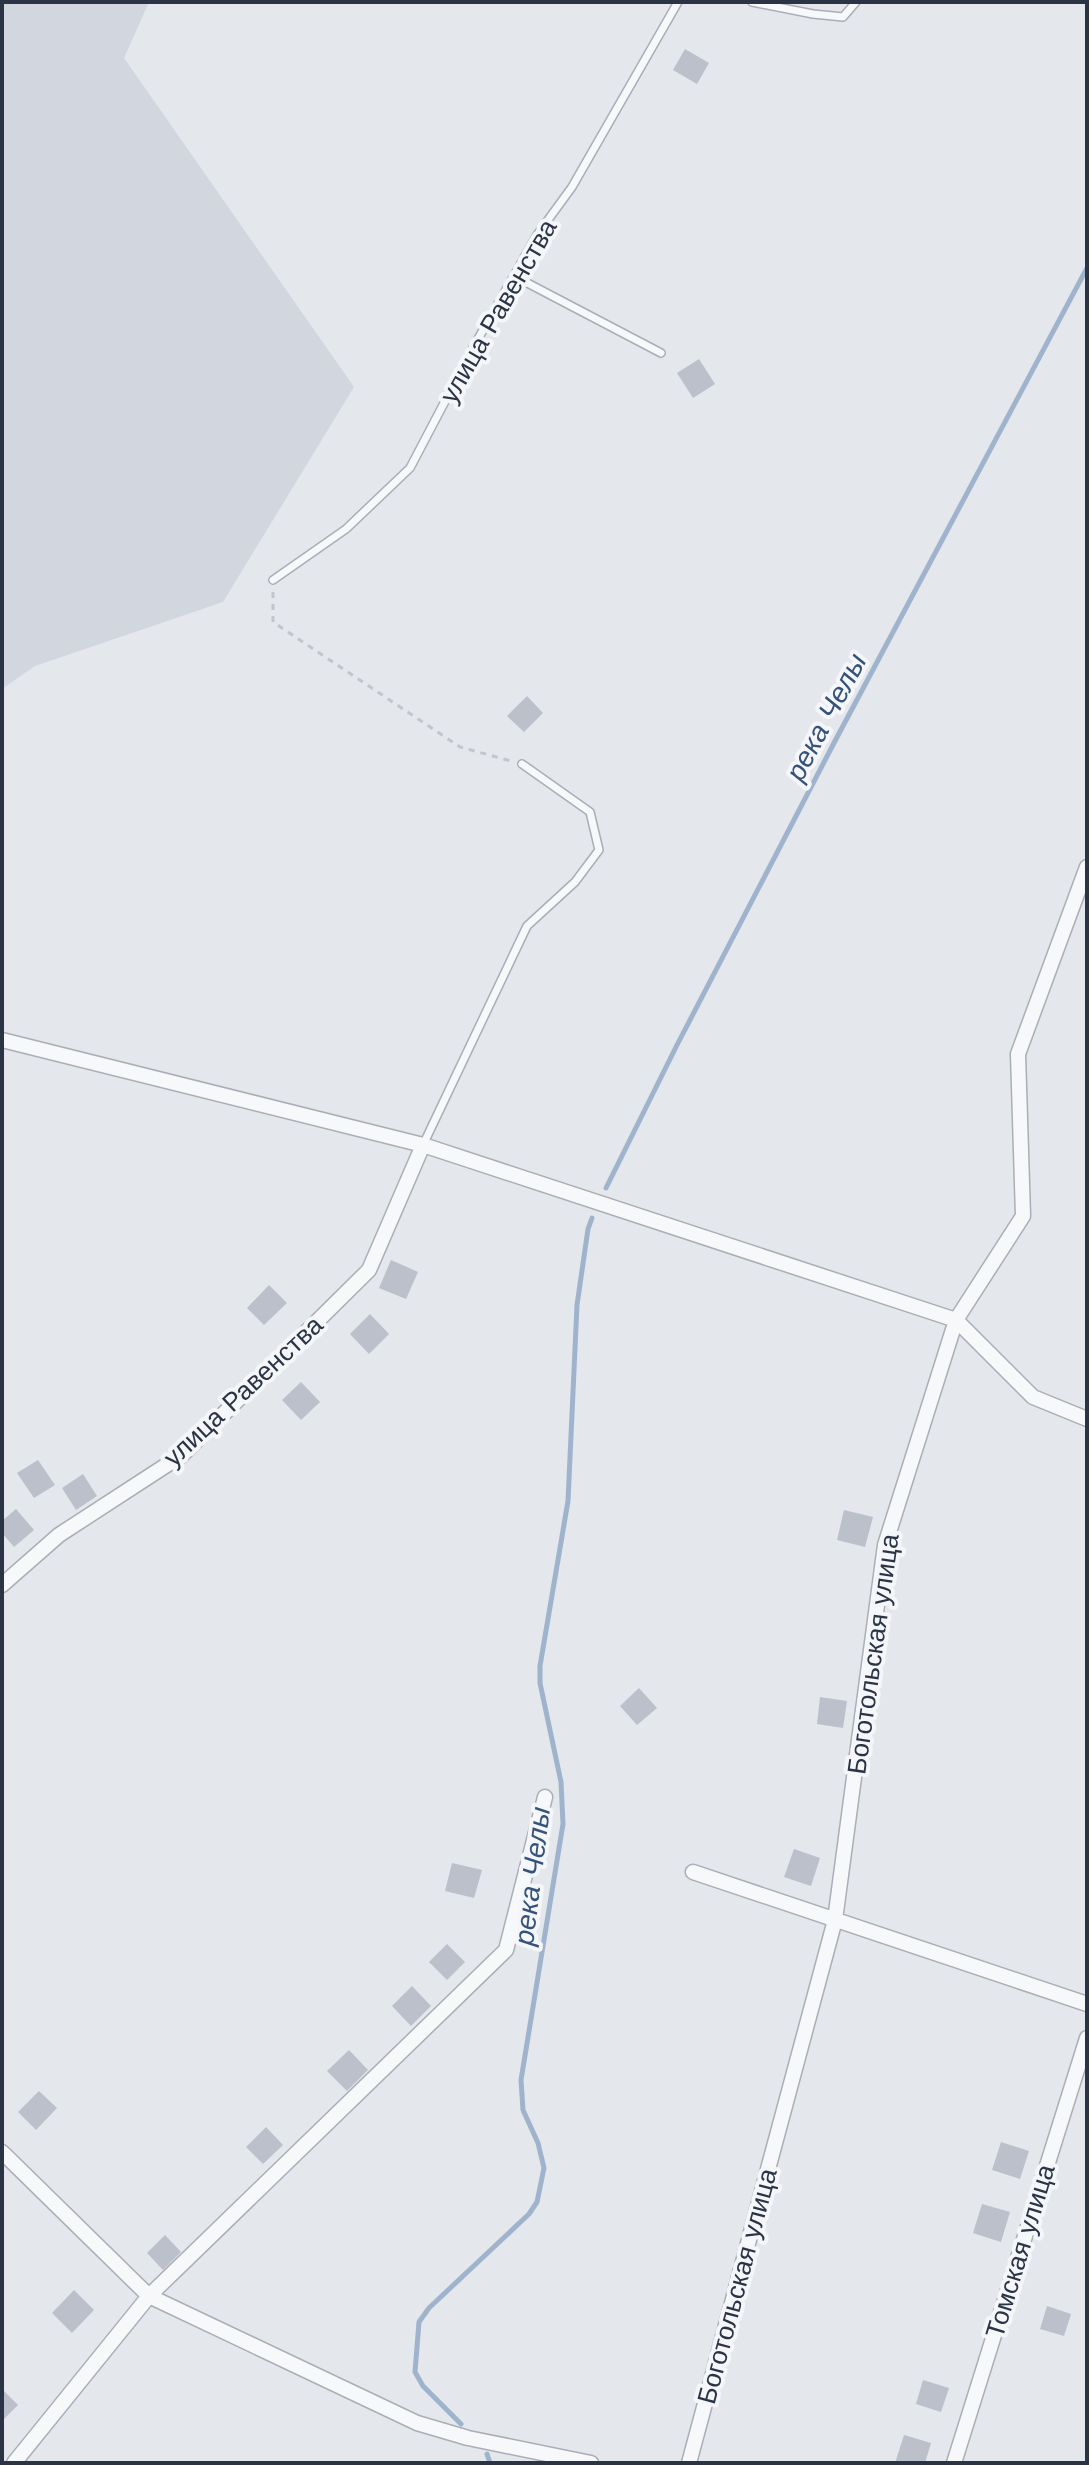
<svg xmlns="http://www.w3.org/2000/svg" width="1089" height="2465" viewBox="0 0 1089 2465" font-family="'Work Sans',sans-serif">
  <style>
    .built { fill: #d2d6de }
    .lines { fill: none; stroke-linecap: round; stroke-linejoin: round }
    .stream { stroke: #9fb4cc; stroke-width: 5 }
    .building { fill: #bbc0ca }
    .lane-casing { stroke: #a9aeb7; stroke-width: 10 }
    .street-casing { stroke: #a9aeb7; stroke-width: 17 }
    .path { stroke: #c2c5cb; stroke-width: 3; stroke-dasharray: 6 6; stroke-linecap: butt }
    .lane { stroke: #f7f8fa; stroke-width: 7 }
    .street { stroke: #f7f8fa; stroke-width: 14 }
    .labels { text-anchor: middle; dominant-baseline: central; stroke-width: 8; stroke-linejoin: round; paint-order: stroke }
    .street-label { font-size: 26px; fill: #2b3445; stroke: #f4f6f9 }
    .water-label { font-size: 28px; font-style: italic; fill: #34527a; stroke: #f4f6f9 }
  </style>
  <rect width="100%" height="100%" fill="#e4e7ec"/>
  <!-- built -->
  <path class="built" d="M2 2H149L124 58 354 387 223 602 35 666 2 689Z"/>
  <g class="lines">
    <!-- stream -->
    <path class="stream" d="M606 1188 677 1045 835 741 1087 268
      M461 2424 423 2386 415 2372 419 2322 429 2308 529 2214 537 2202 544 2168 538 2143 523 2110 521 2080 563 1824 561 1782 540 1683V1666L568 1501 577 1305 588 1229 592 1218
      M487 2454 490 2463"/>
  </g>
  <!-- building -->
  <path class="building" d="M685 49 709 63 697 84 673 70Z
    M699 359 715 384 693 398 677 373Z
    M527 696 543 713 524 732 507 716Z
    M391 1260 418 1272 406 1299 379 1288Z
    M269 1285 287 1303 264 1325 247 1308Z
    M370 1314 389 1334 369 1354 350 1334Z
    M301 1382 320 1402 301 1420 282 1400Z
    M38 1460 55 1485 34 1498 17 1473Z
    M83 1474 97 1496 76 1510 62 1488Z
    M16 1509 34 1530 14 1547 2 1533V1521Z
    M844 1510 873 1517 865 1547 837 1540Z
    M639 1688 657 1708 637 1725 620 1706Z
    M820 1697 847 1701 843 1728 817 1724Z
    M794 1849 820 1858 811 1886 784 1877Z
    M452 1863 482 1870 474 1898 445 1891Z
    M447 1944 465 1962 447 1980 429 1962Z
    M412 1986 431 2006 411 2026 392 2006Z
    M349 2050 368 2070 347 2091 327 2071Z
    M39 2091 57 2108 36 2130 18 2112Z
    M266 2127 283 2145 263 2164 246 2147Z
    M1001 2142 1029 2151 1020 2179 992 2170Z
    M982 2204 1010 2212 1001 2242 973 2233Z
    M165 2235 181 2252 163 2270 147 2253Z
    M74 2290 94 2310 72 2333 52 2313Z
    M1047 2306 1071 2314 1064 2336 1040 2329Z
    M923 2380 949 2388 941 2412 916 2404Z
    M2 2389 18 2405 2 2421Z
    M904 2435 931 2443 925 2463H895Z"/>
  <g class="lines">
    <!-- lane casing -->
    <g class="lane-casing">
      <path id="lane" d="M752 2 813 14 843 17 856 2
        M514 276 661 353
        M273 580 346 529 410 468 474 346 537 235 572 187 678 2
        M423 1145 527 926 575 882 599 850 590 812 522 764"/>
    </g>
    <!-- street casing -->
    <g class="street-casing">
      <path id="street" d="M2 1040 423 1145 956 1320 1033 1397 1087 1419
        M2 1585 59 1535 182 1455 369 1270 423 1145
        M693 1872 1087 2004
        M2 2152 149 2296 417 2423 468 2438 591 2463
        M14 2463 149 2296 506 1950 545 1797
        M689 2463 835 1920 885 1545 956 1320 1023 1216 1018 1054 1087 867
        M954 2463 1087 2038"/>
    </g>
    <!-- path -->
    <path class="path" d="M273 592V622L460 747 511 761"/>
    <!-- lane -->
    <use href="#lane" class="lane"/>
    <!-- street -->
    <use href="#street" class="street"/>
  </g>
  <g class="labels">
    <!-- street labels -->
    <g class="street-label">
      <text transform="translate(498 311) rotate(-60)">улица Равенства</text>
      <text transform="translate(243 1391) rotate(-43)">улица Равенства</text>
      <text transform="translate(873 1654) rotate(-82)">Боготольская улица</text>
      <text transform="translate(1020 2251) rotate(-73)">Томская улица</text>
      <text transform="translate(737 2286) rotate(-75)">Боготольская улица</text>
    </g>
    <!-- water labels -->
    <g class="water-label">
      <text transform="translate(826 717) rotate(-62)">река Челы</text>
      <text transform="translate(532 1876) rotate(-83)">река Челы</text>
    </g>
  </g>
  <!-- border -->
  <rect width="1089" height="2465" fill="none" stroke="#2b3445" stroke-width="8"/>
</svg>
